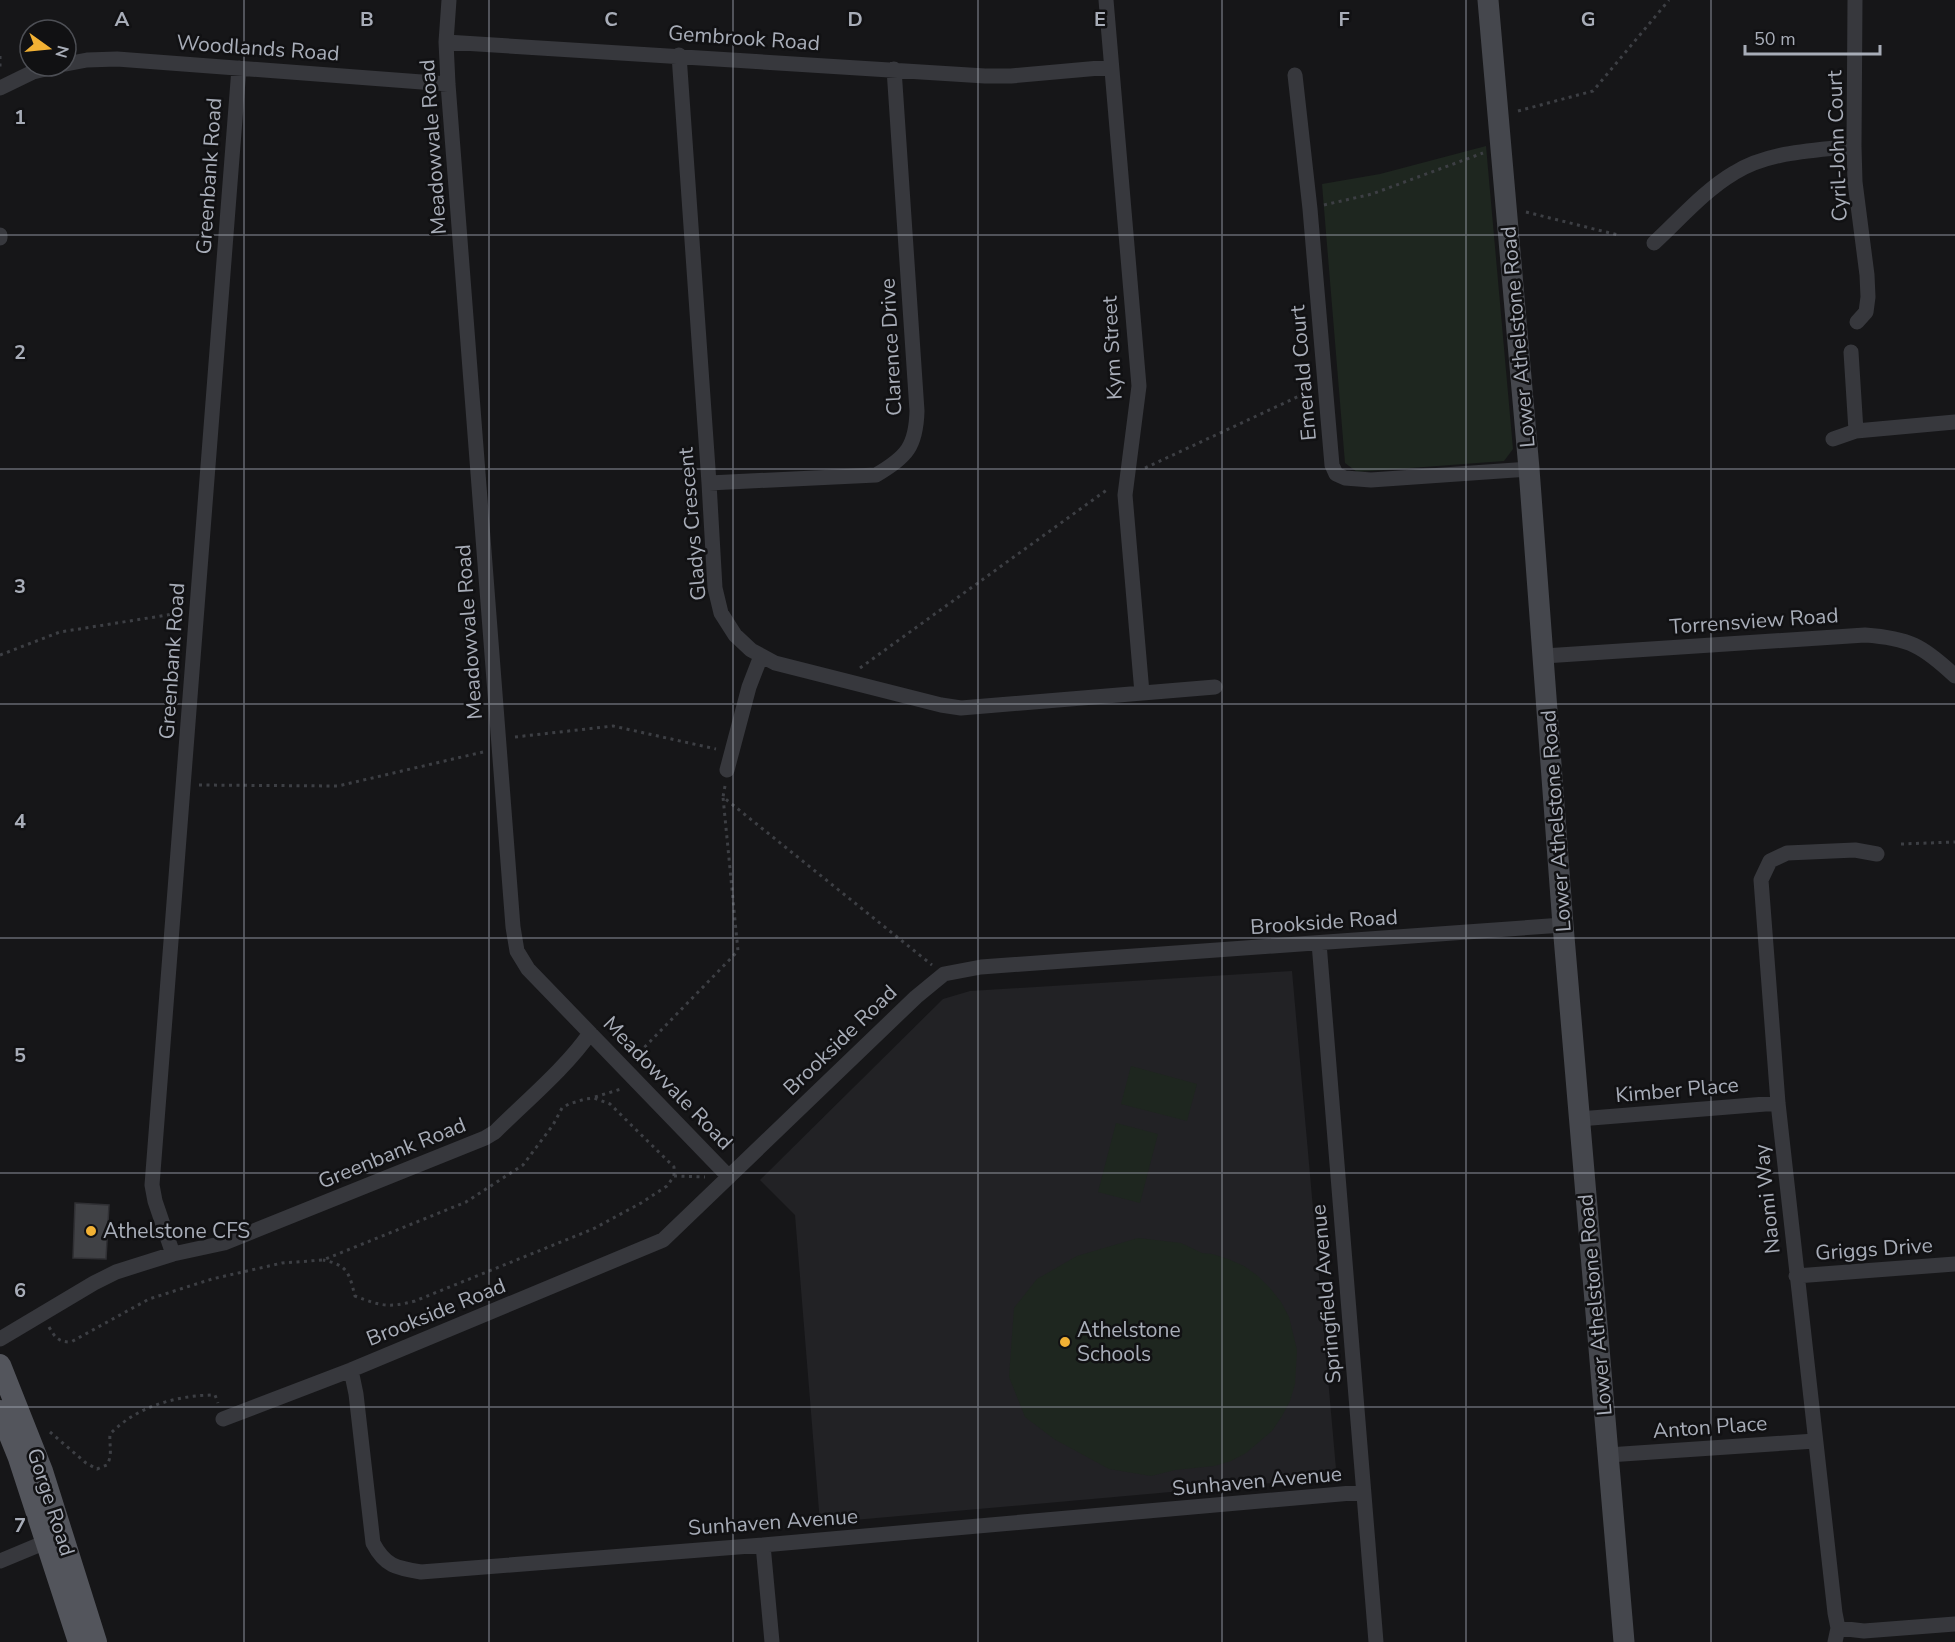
<svg xmlns="http://www.w3.org/2000/svg" width="1955" height="1642" viewBox="0 0 1955 1642" font-family="'Nunito Sans',sans-serif">
  <style>
    .built { fill: #222225 }
    .green { fill: #1e261f }
    .building { fill: #404145; stroke: #303034; stroke-width: 1.5 }
    .lines { fill: none; stroke-linecap: round; stroke-linejoin: round }
    .path { stroke: #3d3f44; stroke-width: 3; stroke-dasharray: 3 4.5; stroke-linecap: butt }
    .street { stroke: #37383d; stroke-width: 15 }
    .secondary { stroke: #45474d; stroke-width: 21 }
    .primary { stroke: #53555c; stroke-width: 22 }
    .grid { fill: none; stroke: #a8adb8; stroke-width: 1.5; stroke-opacity: 0.55 }
    .poi-dot { fill: #f2b134; stroke: #111113; stroke-width: 2 }
    .labels { text-anchor: middle; dominant-baseline: central; stroke-width: 5; stroke-linejoin: round; paint-order: stroke }
    .street-label { font-size: 21px; fill: #a8adb8; stroke: #111113 }
    .poi-label { font-size: 21px; fill: #a8adb8; stroke: #111113; text-anchor: start }
    .grid-label { font-size: 20px; text-anchor: middle; font-weight: bold; fill: #a8adb8; stroke: #111113; stroke-width: 5; stroke-linejoin: round; paint-order: stroke }
  </style>
  <rect width="100%" height="100%" fill="#161618"/>
  <!-- built -->
  <path class="built" d="M1292 971 1336 1469 1328 1478 820 1523 795 1215 760 1180 943 999 970 991Z"/>
  <!-- green -->
  <path class="green" d="M1486 146 1513 449 1504 461 1357 472 1345 463 1322 184 1380 174Z
    M1131 1066 1197 1084 1187 1121 1121 1104Z
    M1116 1123 1158 1134 1140 1203 1098 1192Z
    M1138 1238 1181 1243 1202 1253 1212 1254 1228 1259 1244 1266 1258 1276 1270 1288 1281 1302 1289 1317 1297 1350 1295 1384 1290 1401 1282 1416 1272 1431 1246 1453 1231 1461 1214 1466 1175 1470 1151 1476 1109 1469 1054 1439 1025 1417 1009 1377 1014 1308 1037 1279 1077 1256Z"/>
  <!-- building -->
  <path class="building" d="M75 1203 109 1205 106 1259 73 1258Z"/>
  <g class="lines">
    <!-- path -->
    <path class="path" d="M0 56V70
      M1518 111 1593 91 1669 0
      M1324 205 1372 194 1483 153
      M1526 212 1618 235
      M1145 468 1310 391
      M0 655 60 632 180 613
      M860 668 1108 489
      M515 737 613 726 716 749
      M199 785 338 786 483 752
      M725 786 723 797 932 965
      M1901 844 1955 842
      M634 1058 738 951 723 797
      M595 1097 621 1089
      M674 1176 705 1177
      M49 1327C55 1338 59 1342 71 1342L149 1299 212 1279 282 1263 323 1260 466 1202 523 1165 553 1125 562 1108 569 1104 585 1099 594 1098 610 1104 674 1167V1176L667 1186 641 1203 593 1229 415 1301C388 1308 381 1306 355 1296 349 1273 348 1265 323 1260
      M50 1432 86 1463 97 1469 107 1465C113 1454 109 1445 110 1434 137 1406 178 1395 215 1395L218 1403"/>
    <!-- street -->
    <path class="street" d="M449 0 446 42 448 84 513 927 517 951 528 969 729 1177
      M1106 0 1139 386 1125 495 1142 693
      M1855 0 1854 146 1855 182 1867 275 1868 297 1866 312 1857 322
      M446 42 985 76H1011L1111 67
      M679 55 709 483 715 588 721 613 735 635 751 650 775 663 941 705 961 708 1215 687
      M66 64 87 60 117 59 448 84
      M1295 75 1310 209 1332 465 1336 474 1345 478 1371 480 1529 469
      M0 88 33 72 58 66
      M0 235V238
      M1654 243C1679 220 1705 190 1734 173 1769 151 1814 151 1854 146
      M1851 352 1856 431
      M1833 439 1856 431 1955 422
      M709 483 876 475C907 457 916 446 917 411L894 69
      M1544 656 1865 635C1909 638 1923 646 1955 676
      M727 770 749 687 761 656
      M1319 943 1376 1642
      M1579 1119 1778 1103
      M173 1254 155 1201 152 1185 239 68
      M1796 1276 1955 1264
      M0 1339 94 1283 116 1272 173 1254 224 1243 485 1138 495 1132C525 1102 567 1067 590 1033
      M351 1370 356 1394 373 1543C385 1566 396 1568 421 1572L763 1545 1363 1492
      M223 1419 351 1370 663 1240 916 997 944 974 981 967 1563 925
      M1608 1455 1815 1441
      M763 1545 772 1642
      M0 1561 53 1539
      M1838 1628 1864 1631 1955 1624
      M1835 1642 1838 1628 1835 1613 1778 1103 1761 880 1770 861 1787 853 1855 850 1877 854"/>
    <!-- secondary -->
    <path class="secondary" d="M1488 0 1529 469 1563 925 1624 1642"/>
    <!-- primary -->
    <path class="primary" d="M0 1365 42 1471 96 1642
      M0 1411 19 1458 79 1642"/>
  </g>
  <!-- grid -->
  <path class="grid" d="M244 0V1642M489 0V1642M733 0V1642M978 0V1642M1222 0V1642M1466 0V1642M1711 0V1642M0 235H1955M0 469H1955M0 704H1955M0 938H1955M0 1173H1955M0 1407H1955"/>
  <!-- markers -->
  <g class="poi-dot">
    <circle cx="91" cy="1231" r="6"/>
    <circle cx="1065" cy="1342" r="6"/>
  </g>
  <g class="labels">
    <!-- street labels -->
    <g class="street-label">
      <text transform="translate(744 38) rotate(4)">Gembrook Road</text>
      <text transform="translate(258 48) rotate(4)">Woodlands Road</text>
      <text transform="translate(1837 146) rotate(-92)">Cyril-John Court</text>
      <text transform="translate(433 147) rotate(-94)">Meadowvale Road</text>
      <text transform="translate(209 176) rotate(-86)">Greenbank Road</text>
      <text transform="translate(1518 337) rotate(-95)">Lower Athelstone Road</text>
      <text transform="translate(891 347) rotate(-93)">Clarence Drive</text>
      <text transform="translate(1112 348) rotate(-93)">Kym Street</text>
      <text transform="translate(1303 373) rotate(-95)">Emerald Court</text>
      <text transform="translate(692 524) rotate(-95)">Gladys Crescent</text>
      <text transform="translate(1754 621) rotate(-4)">Torrensview Road</text>
      <text transform="translate(469 632) rotate(-94)">Meadowvale Road</text>
      <text transform="translate(172 661) rotate(-86)">Greenbank Road</text>
      <text transform="translate(1556 821) rotate(-94)">Lower Athelstone Road</text>
      <text transform="translate(1324 922) rotate(-4)">Brookside Road</text>
      <text transform="translate(840 1040) rotate(-44)">Brookside Road</text>
      <text transform="translate(668 1083) rotate(46)">Meadowvale Road</text>
      <text transform="translate(1677 1090) rotate(-5)">Kimber Place</text>
      <text transform="translate(392 1153) rotate(-22)">Greenbank Road</text>
      <text transform="translate(1767 1199) rotate(-96)">Naomi Way</text>
      <text transform="translate(1874 1249) rotate(-4)">Griggs Drive</text>
      <text transform="translate(1326 1294) rotate(-95)">Springfield Avenue</text>
      <text transform="translate(1595 1305) rotate(-95)">Lower Athelstone Road</text>
      <text transform="translate(436 1312) rotate(-22)">Brookside Road</text>
      <text transform="translate(1710 1427) rotate(-4)">Anton Place</text>
      <text transform="translate(1257 1481) rotate(-5)">Sunhaven Avenue</text>
      <text transform="translate(51 1502) rotate(72)">Gorge Road</text>
      <text transform="translate(773 1522) rotate(-4)">Sunhaven Avenue</text>
    </g>
    <!-- poi labels -->
    <g class="poi-label">
      <text x="103" y="1231">Athelstone CFS</text>
      <text x="1077" y="1330">Athelstone<tspan x="1077" dy="24">Schools</tspan></text>
    </g>
  </g>
  <g class="grid-label">
    <text x="122" y="26">A</text>
    <text x="367" y="26">B</text>
    <text x="611" y="26">C</text>
    <text x="855" y="26">D</text>
    <text x="1100" y="26">E</text>
    <text x="1344" y="26">F</text>
    <text x="1588" y="26">G</text>
    <text x="20" y="124">1</text>
    <text x="20" y="359">2</text>
    <text x="20" y="593">3</text>
    <text x="20" y="828">4</text>
    <text x="20" y="1062">5</text>
    <text x="20" y="1297">6</text>
    <text x="20" y="1532">7</text>
  </g>
  <!-- north arrow -->
  <g transform="translate(48 48) rotate(105)"><circle r="28" fill="#111113" stroke="#4d4f55" stroke-width="1.5"/>
  <path d="M0-4.5L10 22L0 15L-10 22Z" fill="#f2b134"/>
  <text y="-9" font-size="16" font-weight="bold" text-anchor="middle" fill="#a8adb8">N</text>
  </g>
  <!-- scale -->
  <path d="M1745 45v9h135v-9" fill="none" stroke="#a8adb8" stroke-width="3"/>
  <text x="1754" y="45" font-size="18" fill="#a8adb8" stroke="#111113" stroke-width="4.5" paint-order="stroke">50 m</text>
</svg>
